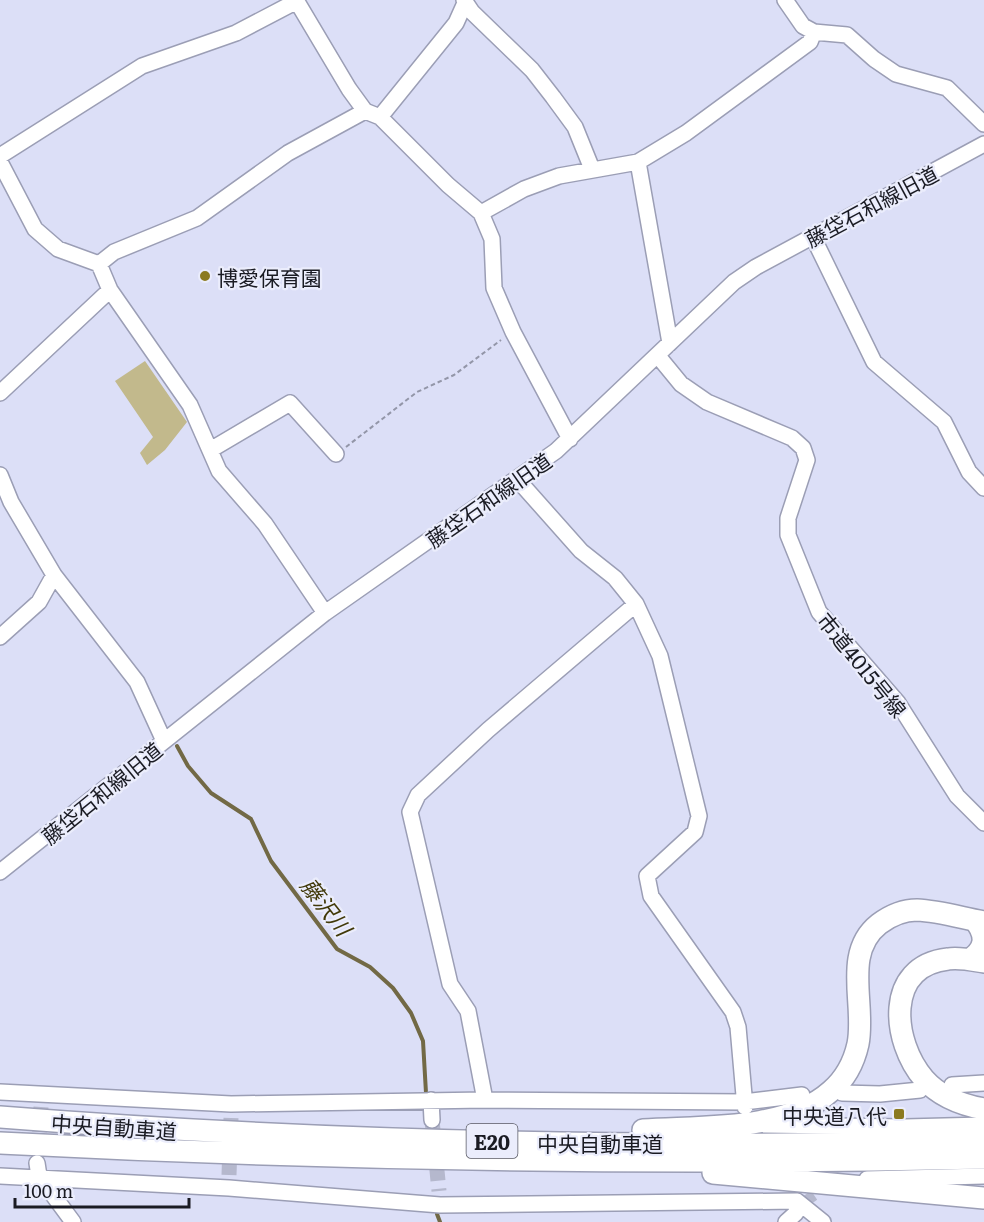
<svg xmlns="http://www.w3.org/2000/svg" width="984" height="1222" viewBox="0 0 984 1222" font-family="Literata,'Noto Sans JP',serif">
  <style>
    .green { fill: #c2b98c }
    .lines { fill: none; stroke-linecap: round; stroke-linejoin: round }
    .stream { stroke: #726945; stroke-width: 4 }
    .minor-tunnel { stroke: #b5b8cd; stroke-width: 15; stroke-dasharray: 15 8; stroke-linecap: butt }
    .minor-casing { stroke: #9b9eb5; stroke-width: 18 }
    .highway-casing { stroke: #9b9eb5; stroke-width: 24 }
    .path { stroke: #9396a8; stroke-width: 2; stroke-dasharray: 4.5 3; stroke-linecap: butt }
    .minor { stroke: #fff; stroke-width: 15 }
    .highway { stroke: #fff; stroke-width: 21 }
    .poi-dot { fill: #8b7a20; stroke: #ebedfc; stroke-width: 2 }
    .labels { text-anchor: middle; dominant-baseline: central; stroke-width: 4.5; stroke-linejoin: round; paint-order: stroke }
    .shield { fill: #ebedfc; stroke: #595a64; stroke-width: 1.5 }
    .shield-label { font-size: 20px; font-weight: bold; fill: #1a1b23 }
    .street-label { font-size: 21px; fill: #1a1b23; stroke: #ebedfc }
    .poi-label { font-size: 21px; fill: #1a1b23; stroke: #ebedfc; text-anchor: start }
    .water-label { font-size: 22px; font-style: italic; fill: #413909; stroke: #ebedfc }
  </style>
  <rect width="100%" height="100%" fill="#dcdff7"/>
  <!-- green -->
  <path class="green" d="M145 361 187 422 165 450 147 465 140 453 153 437 115 381Z"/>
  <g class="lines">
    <!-- stream -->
    <path class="stream" d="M177 746 188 766 211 793 251 819 271 861 337 949 370 967 393 988 411 1013 423 1041 426 1093
      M437 1214 440 1222"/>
    <!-- minor-tunnel -->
    <path class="minor-tunnel" d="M432 1120 439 1191
      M38 1155 41 1107
      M229 1175 231 1118
      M792 1176 811 1204"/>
    <!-- minor casing -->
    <g class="minor-casing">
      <path id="minor" d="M296 0 349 89 365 111 380 117 448 185 481 213 492 239 494 288 513 332 570 439
        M464 0 472 12 532 70 553 97 575 127 592 169
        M785 0 803 26 814 32 847 35 874 59 896 74 947 88 984 124
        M380 117 456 23 465 3
        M0 156 142 66 236 33 297 1
        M0 162 35 229 58 249 99 264 110 290 190 405 219 471 265 524 325 613
        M638 162 670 343
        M481 213 524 189 559 176 638 162 686 133 810 42 814 32
        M813 237 874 362 944 422 969 472 984 488
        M99 264 114 252 197 218 288 153 365 111
        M658 356 681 384 707 402 792 438 803 448 807 460 788 518V535L819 612 898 703 957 796 984 823
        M0 393 110 290
        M212 449 290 403 336 454
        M0 475 11 502 54 575 137 682 164 741
        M517 479 581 551 615 578 636 604 660 656 699 816 695 832 647 876 651 896 733 1012 738 1027 745 1107
        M0 637 39 602 54 575
        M0 872 325 613 556 451 734 282 756 267 984 144
        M965 959C984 948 984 936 971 920
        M952 1085 984 1083
        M0 1092 231 1104 485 1100 744 1102 802 1095
        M842 1093 880 1094 920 1090
        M431 1100 432 1120
        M485 1100 468 1011 450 984 410 812 418 795 488 730 636 604
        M765 1125 905 1127 984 1125
        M37 1163 39 1176 73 1222
        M0 1176 229 1188 440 1205 797 1201 823 1222
        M867 1179 984 1176
        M786 1222 796 1213 797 1201"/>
    </g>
    <!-- highway casing -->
    <g class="highway-casing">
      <path id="highway" d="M984 962C972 960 959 957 948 959 884 966 892 1042 924 1079 939 1096 962 1105 984 1109
        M0 1117C327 1143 656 1149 984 1141
        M643 1130C701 1126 785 1132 831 1091 845 1079 854 1062 858 1044 866 1005 842 953 879 924 891 915 902 910 917 910 939 911 962 918 984 922
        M0 1143C328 1160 656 1165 984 1158
        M713 1173 984 1198"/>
    </g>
    <!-- path -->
    <path class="path" d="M346 447 417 392 454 375 501 340"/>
    <!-- minor -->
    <use href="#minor" class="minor"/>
    <!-- highway -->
    <use href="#highway" class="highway"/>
  </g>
  <!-- markers -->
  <g class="poi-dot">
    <circle cx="205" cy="276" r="6"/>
    <rect x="893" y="1108" width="12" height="12" rx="3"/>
  </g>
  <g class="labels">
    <!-- shield labels -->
    <rect class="shield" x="466.5" y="1124" width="51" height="34" rx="4.5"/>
    <g class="shield-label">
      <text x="492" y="1141">E20</text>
    </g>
    <!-- street labels -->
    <g class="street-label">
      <text transform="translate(871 205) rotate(-28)">藤垈石和線旧道</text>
      <text transform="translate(488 499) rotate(-35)">藤垈石和線旧道</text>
      <text transform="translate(863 664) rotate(51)">市道4015号線</text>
      <text transform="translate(101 792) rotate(-39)">藤垈石和線旧道</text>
      <text transform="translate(114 1126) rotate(4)">中央自動車道</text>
      <text x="600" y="1142">中央自動車道</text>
    </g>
    <!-- poi labels -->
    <g class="poi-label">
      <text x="217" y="276">博愛保育園</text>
      <text x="887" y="1114" text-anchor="end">中央道八代</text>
    </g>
    <!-- water labels -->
    <g class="water-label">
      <text transform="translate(327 906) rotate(52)">藤沢川</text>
    </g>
  </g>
  <!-- scale -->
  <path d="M15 1198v9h174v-9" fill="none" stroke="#1a1b23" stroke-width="3"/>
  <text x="24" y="1198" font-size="18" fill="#1a1b23" stroke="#ebedfc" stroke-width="4.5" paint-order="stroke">100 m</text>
</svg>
